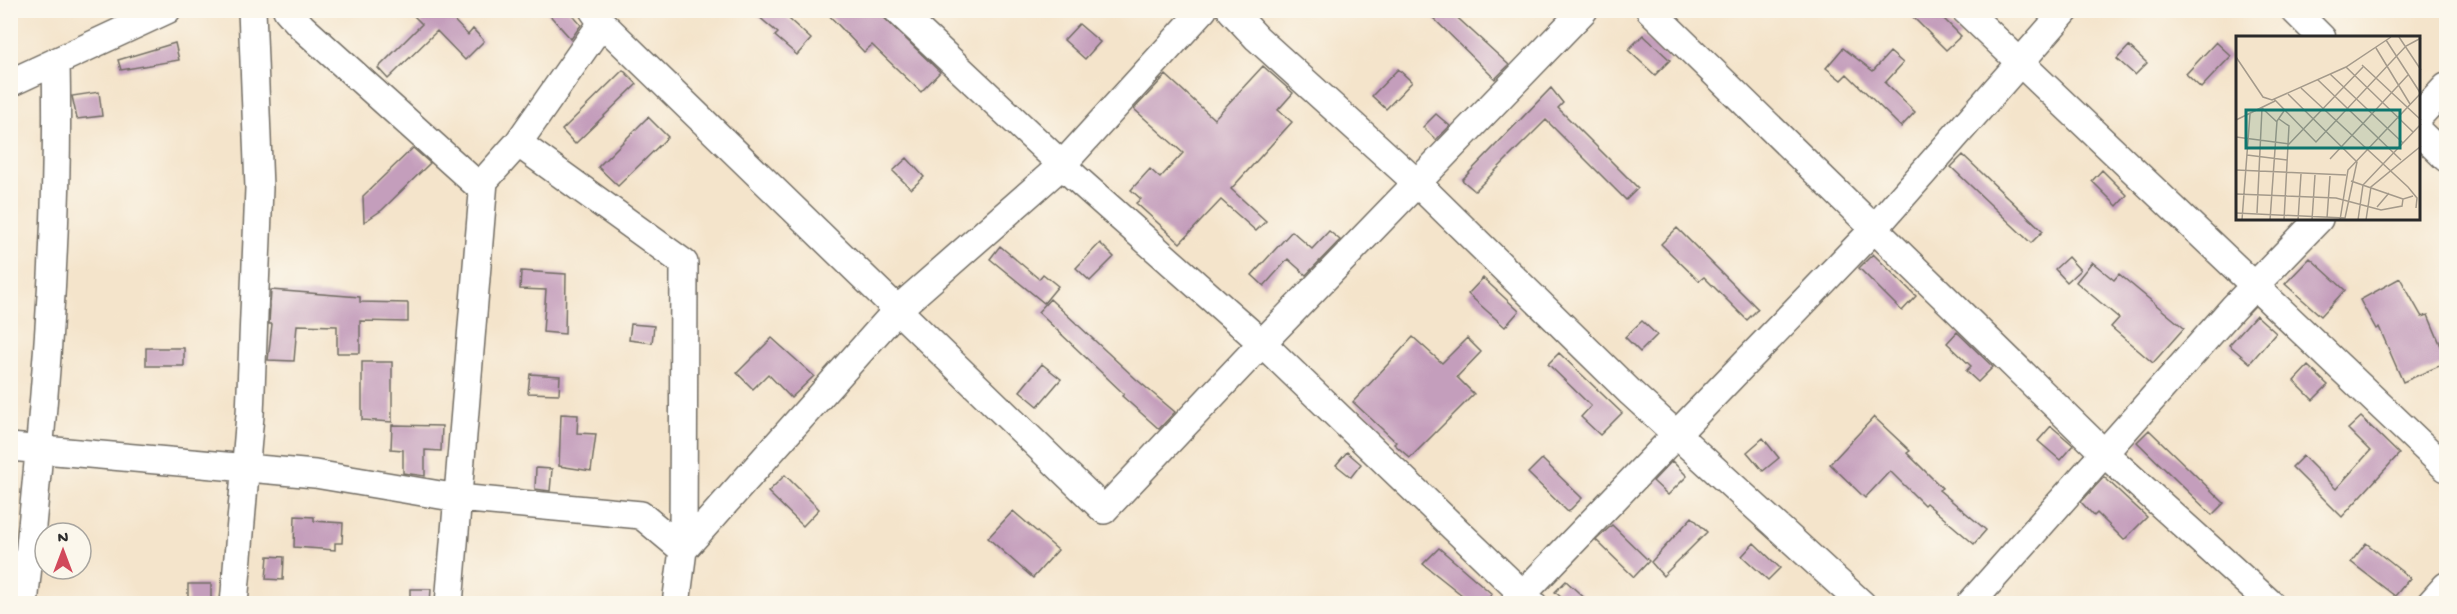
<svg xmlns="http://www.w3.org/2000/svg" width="2457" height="614" viewBox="0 0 2457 614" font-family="'Gochi Hand',sans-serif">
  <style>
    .building { fill: #c49ebc }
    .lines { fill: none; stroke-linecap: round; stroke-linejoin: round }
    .minor-casing { stroke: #716c63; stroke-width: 30 }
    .minor { stroke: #fff; stroke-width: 27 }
    .inset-road { fill: none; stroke: #a49a8b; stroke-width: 1.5 }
    .view { fill: #0f766e; fill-opacity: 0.15; stroke: #0f766e; stroke-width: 3 }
    .inset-edge { fill: none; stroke: #2b2b2b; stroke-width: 3 }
  </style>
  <rect width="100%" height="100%" fill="#fbf7ec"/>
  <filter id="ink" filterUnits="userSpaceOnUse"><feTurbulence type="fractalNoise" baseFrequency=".0167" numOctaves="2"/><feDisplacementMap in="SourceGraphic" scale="12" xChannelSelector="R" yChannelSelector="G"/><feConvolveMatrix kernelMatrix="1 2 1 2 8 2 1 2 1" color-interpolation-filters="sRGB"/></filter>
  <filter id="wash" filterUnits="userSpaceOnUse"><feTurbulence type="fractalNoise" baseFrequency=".008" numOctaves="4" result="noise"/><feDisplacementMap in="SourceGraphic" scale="24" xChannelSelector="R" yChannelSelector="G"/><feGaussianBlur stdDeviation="1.35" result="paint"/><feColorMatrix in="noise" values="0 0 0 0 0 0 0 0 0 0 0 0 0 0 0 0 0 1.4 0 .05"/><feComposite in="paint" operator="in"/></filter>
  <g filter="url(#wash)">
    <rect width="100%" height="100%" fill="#f4e4cb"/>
    <g id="blocks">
      <!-- building -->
      <path class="building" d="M408 10H444L468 35 473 29 484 41 465 60 437 31 388 79 378 68 422 24Z
        M545 10H568L581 25 571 39Z
        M751 10H779L811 39 797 55 775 36 778 33Z
        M824 10H876L940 72 921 92 872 45 864 52Z
        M1425 10H1449L1509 65 1495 79Z
        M1906 10H1935L1961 36 1946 50Z
        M1079 24 1100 42 1085 59 1064 40Z
        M1643 35 1670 60 1655 75 1628 50Z
        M2216 42 2231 56 2201 88 2186 74Z
        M175 43 179 60 121 70 118 60Z
        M2129 46 2147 63 2135 75 2117 59Z
        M1843 48 1873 71 1890 52 1903 63 1885 83 1915 112 1901 127 1847 74 1841 80 1826 68Z
        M1263 66 1293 93 1278 110 1292 122 1231 189 1266 221 1256 231 1221 200 1180 243 1136 203 1141 199 1131 190 1150 169 1160 178 1183 153 1134 109 1166 75 1214 119Z
        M1398 69 1412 82 1386 109 1372 96Z
        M623 70 637 84 575 144 562 130Z
        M1551 88 1563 103 1558 108 1638 188 1626 200 1546 120 1475 191 1462 180Z
        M99 92 102 116 77 119 72 96Z
        M1436 114 1450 126 1436 140 1423 127Z
        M648 117 668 137 618 186 598 167Z
        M413 148 430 163 382 210 364 222 363 196Z
        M1963 155 2043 231 2031 243 1951 167Z
        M907 158 924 177 911 189 893 171Z
        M2102 170 2127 195 2117 206 2092 181Z
        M1677 228 1758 309 1747 320 1704 277 1699 281 1661 244Z
        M1292 231 1312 249 1329 231 1340 240 1306 275 1288 259 1264 286 1252 275Z
        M1100 243 1114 257 1090 281 1076 268Z
        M1000 246 1039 279 1043 274 1058 286 1044 303 990 259Z
        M1873 254 1916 296 1902 311 1859 268Z
        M2068 257 2080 270 2067 282 2055 269Z
        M2310 258 2345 290 2321 316 2285 284Z
        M2092 262 2114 280 2119 274 2184 328 2153 363 2111 327 2119 318 2076 282Z
        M521 271 566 274 565 334 543 332 546 290 520 289Z
        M1483 278 1519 311 1505 327 1468 294Z
        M2400 278 2422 317 2428 315 2446 358V363L2403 382 2379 327 2376 329 2360 300Z
        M271 290 360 297V302L408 303V322L360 321V353H337V326L297 325 294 361 268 360 272 324H269Z
        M1050 299 1136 379 1175 412 1159 429 1122 396 1124 394 1038 312Z
        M2256 315 2276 333 2250 363 2229 345Z
        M1642 321 1657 335 1640 352 1625 337Z
        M631 324 654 326 652 343 629 340Z
        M1957 332 1993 367 1978 382 1966 371 1971 366 1947 343Z
        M1413 337 1442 363 1467 338 1481 352 1457 377 1474 394 1410 458 1394 444 1396 442 1353 402Z
        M772 338 814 376 791 398 768 374 753 389 737 373Z
        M146 348H184V366H146Z
        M1559 353 1622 413 1600 435 1581 417 1591 406 1548 364Z
        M362 362H392V422L362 420Z
        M1042 364 1061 379 1038 406 1020 391Z
        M2308 366 2328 385 2313 400 2294 381Z
        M530 374 560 376 559 394 528 393Z
        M561 414 578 415 577 433 596 434 591 471 559 466Z
        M1874 417 1910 451 1907 453 1942 488 1939 490 1986 530 1974 544 1926 503 1924 505 1890 471 1865 498 1830 464Z
        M2361 417 2399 454 2342 517 2292 467 2303 456 2336 489 2370 451 2348 429Z
        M392 425 442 426 441 451 425 450V476L403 473V450L391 449Z
        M2051 426 2073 445 2060 460 2038 441Z
        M2149 430 2224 503 2212 515 2137 442Z
        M1763 438 1779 458 1763 471 1747 452Z
        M1347 452 1361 464 1351 477 1336 465Z
        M1542 459 1582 498 1568 512 1528 473Z
        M1672 461 1687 476 1668 495 1653 481Z
        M536 468 552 469 550 491 535 489Z
        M785 475 819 509 803 526 768 492Z
        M2104 477 2147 517 2124 540 2097 513 2094 516 2081 502Z
        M1013 511 1058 550 1033 578 988 538Z
        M295 516 314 517V521L343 523 342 543H335V550L294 547Z
        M1692 517 1707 532 1663 576 1651 562Z
        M1612 525 1649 561 1634 577 1596 540Z
        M1754 543 1780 568 1768 580 1742 556Z
        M2366 543 2410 578 2395 596 2351 562Z
        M1439 548 1492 594 1484 603H1472L1423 564Z
        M268 556 284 557 283 580 266 579Z
        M1566 581 1590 603H1568L1555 592Z
        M188 584H211V603H188Z
        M410 589H431L430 603H410Z"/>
    </g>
  </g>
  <g filter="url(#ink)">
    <use href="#blocks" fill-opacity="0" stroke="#716c63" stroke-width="1.5"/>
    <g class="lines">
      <!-- minor casing -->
      <g class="minor-casing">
        <path id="minor" d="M287 10 302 27 483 190
          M593 10 602 23 1104 510 1262 343 1584 10
          M897 10 1076 178 1262 343 1533 604
          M1231 10 1257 38 1418 184 1631 393 1862 604
          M1650 10 2104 453 2271 604
          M1965 10 2446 468
          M2294 10 2322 38
          M10 83 167 10
          M2420 115 2446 87
          M2420 133 2446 158
          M518 143 684 263 683 550 676 604
          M10 447 315 474 458 498 641 515 683 550 898 309 1062 165 1203 10
          M24 604C43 424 60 242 56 62
          M234 604 250 415 259 188 252 10
          M449 604 484 181 518 143 602 23
          M1513 604 1873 230 2066 10
          M1970 604 2233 308 2319 219
          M2430 604 2446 586"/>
      </g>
      <!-- minor -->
      <use href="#minor" class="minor"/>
    </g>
  </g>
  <!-- overview -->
  <g transform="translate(2236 36)">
    <rect width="184" height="184" fill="#f4e4cb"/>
    <path class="inset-road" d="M163 1 185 34M150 4 185 58M140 12 174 68M0 21 27 61 36 64 110 31 155 1M126 29 185 84M110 31 177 96M94 38 167 107M82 44 165 124M65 52 172 151 181 162 180 172M38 63 80 106 170 10 185 2M26 72 41 86M43 83 53 90 48 184M0 84 39 65M0 101 53 108 127 31M11 119 51 124M94 123 172 39M0 134 110 139M115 145 167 163M0 158 100 162 145 174 166 170 167 163 177 160M141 171 153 157M0 177 109 182 121 126 52 58M21 177 26 72M91 182 94 140M6 184 14 78M34 184 41 85 48 75M62 184 65 138M76 184 79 139M104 184 112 134 185 57M122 184 127 149 185 88M130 184 135 151 185 110"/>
    <path class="view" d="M10 74H164V112H10Z"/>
    <rect width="184" height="184" class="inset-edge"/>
  </g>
  <!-- margin -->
  <rect width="2457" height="614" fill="none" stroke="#fbf7ec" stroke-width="36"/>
  <!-- north arrow -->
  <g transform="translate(63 551)"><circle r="28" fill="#fbf7ec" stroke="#a8a59f" stroke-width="1.5"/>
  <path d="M0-4.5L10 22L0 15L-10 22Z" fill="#d1495b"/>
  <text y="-9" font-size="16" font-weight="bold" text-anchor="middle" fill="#2b2b2b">N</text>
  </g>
</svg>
